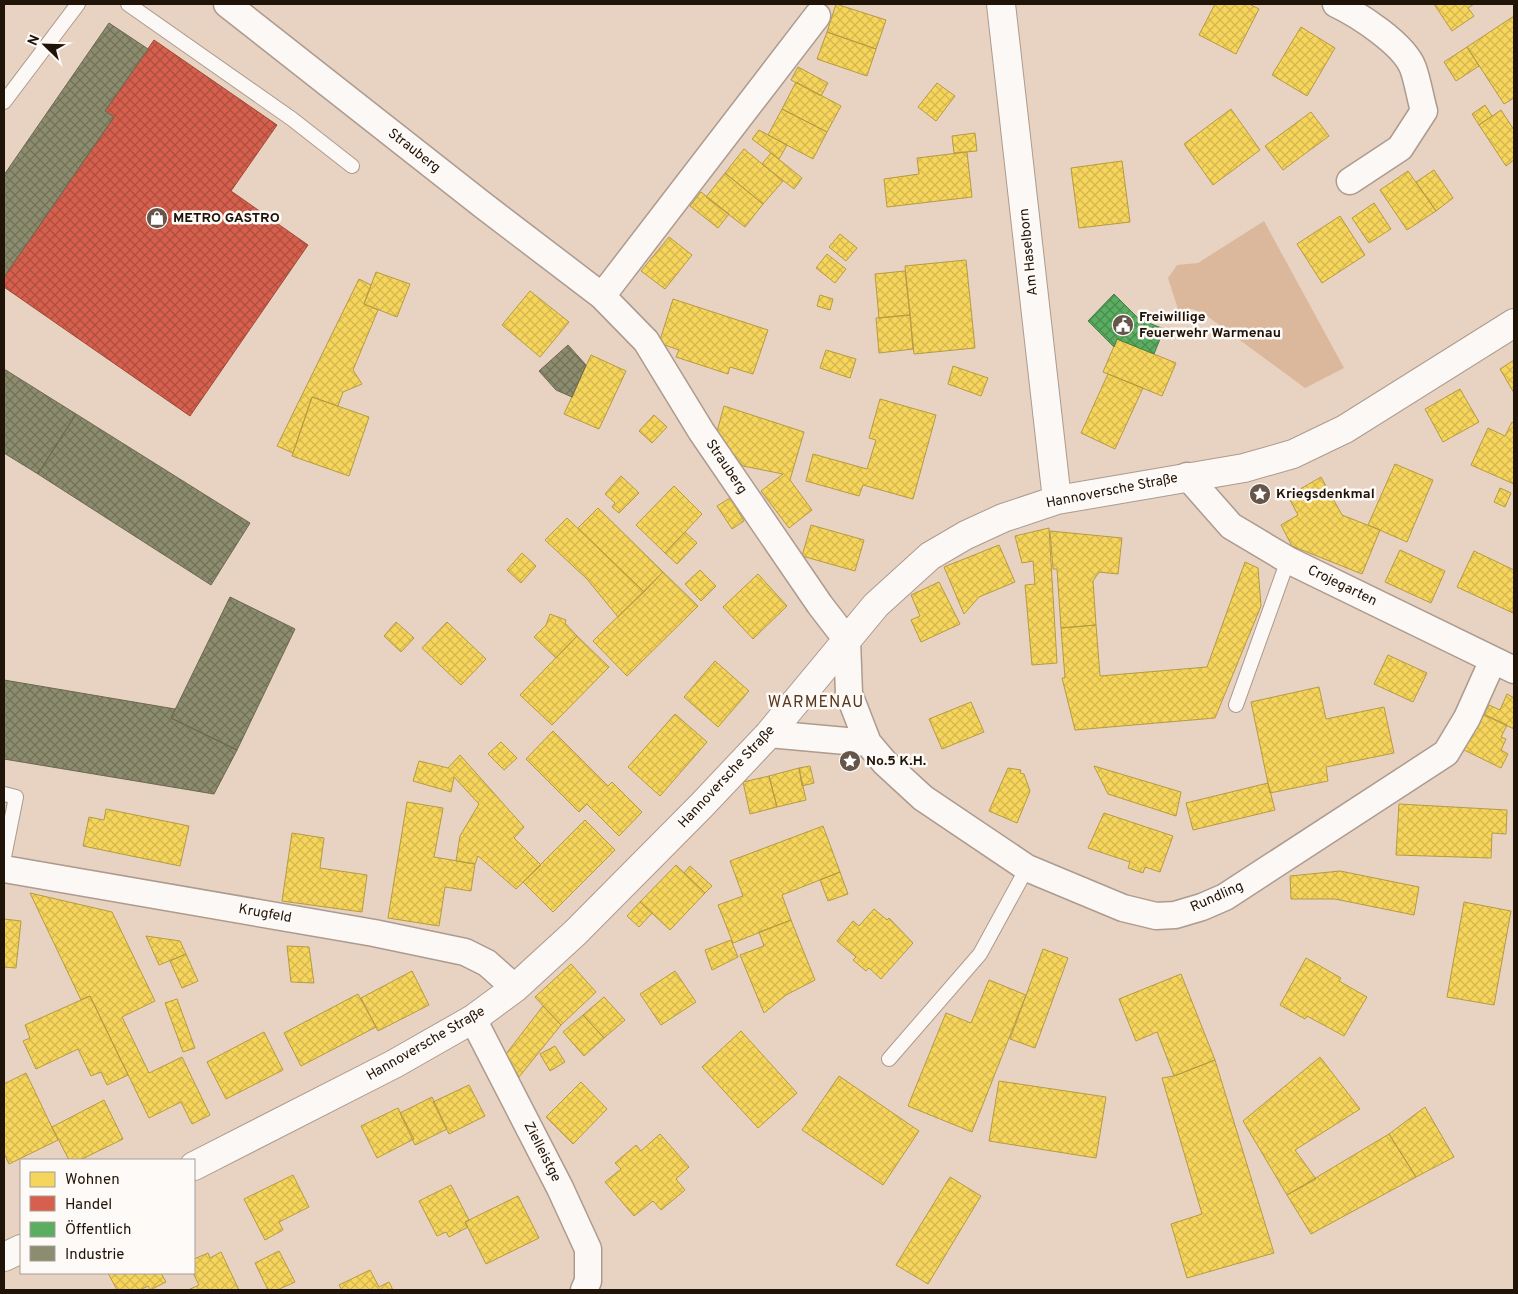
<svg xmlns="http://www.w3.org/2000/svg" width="1518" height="1294" viewBox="0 0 1518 1294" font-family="Overpass,sans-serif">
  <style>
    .park { fill: #dbb89c }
    .homes { fill: url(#homes-cross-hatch); stroke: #b69b43 }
    .shops { fill: url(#shops-cross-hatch); stroke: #9f4938 }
    .public { fill: url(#public-cross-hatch); stroke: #498046 }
    .industry { fill: url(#industry-cross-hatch); stroke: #6c684f }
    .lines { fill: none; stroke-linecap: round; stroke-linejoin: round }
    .service-casing { stroke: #ac9b8e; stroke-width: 16 }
    .minor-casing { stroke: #ac9b8e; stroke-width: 29 }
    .tertiary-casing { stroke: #ac9b8e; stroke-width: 30 }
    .service { stroke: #fcf8f6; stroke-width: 14 }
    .minor { stroke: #fcf8f6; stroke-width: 26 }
    .tertiary { stroke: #fcf8f6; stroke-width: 28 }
    .labels { text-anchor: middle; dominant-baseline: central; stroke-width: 5; stroke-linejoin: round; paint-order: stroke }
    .street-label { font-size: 14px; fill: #201308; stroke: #fefaf7 }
    .poi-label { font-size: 14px; font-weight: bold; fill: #201308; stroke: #fefaf7; text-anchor: start }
    .quarter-label { font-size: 16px; letter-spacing: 1px; fill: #57391e; stroke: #fefaf7 }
  </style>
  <defs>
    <pattern id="homes-cross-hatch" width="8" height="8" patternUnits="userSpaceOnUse" patternTransform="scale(1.25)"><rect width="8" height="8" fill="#f6d55c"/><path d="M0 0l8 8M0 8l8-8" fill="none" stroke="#d3b64e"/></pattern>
    <pattern id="shops-cross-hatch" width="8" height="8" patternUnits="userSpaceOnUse" patternTransform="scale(1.25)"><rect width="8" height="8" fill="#d6604d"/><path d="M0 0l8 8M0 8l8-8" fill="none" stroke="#ad4e3e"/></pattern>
    <pattern id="public-cross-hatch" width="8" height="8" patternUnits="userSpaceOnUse" patternTransform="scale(1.25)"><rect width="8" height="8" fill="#5aae61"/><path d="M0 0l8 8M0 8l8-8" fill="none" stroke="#4a8c4e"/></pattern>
    <pattern id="industry-cross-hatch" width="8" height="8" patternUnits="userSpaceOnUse" patternTransform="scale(1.25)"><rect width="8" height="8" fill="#8c8c6e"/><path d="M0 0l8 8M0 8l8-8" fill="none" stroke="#727158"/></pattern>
  </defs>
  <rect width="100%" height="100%" fill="#e8d2c1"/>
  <!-- park -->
  <path class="park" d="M1264 221 1344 368 1305 388 1203 313 1192 309 1179 312 1168 278 1177 265 1198 263Z"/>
  <!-- homes -->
  <path class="homes" d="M836 4 886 20 876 49 827 32Z
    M1215 4H1249L1259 9 1236 54 1199 35Z
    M1434 4H1474L1468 8 1474 16 1452 31Z
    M1514 16V98L1504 104 1467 47Z
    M1301 27 1335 48 1307 96 1272 75Z
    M827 32 876 49 867 76 817 59Z
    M1467 47 1479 66 1456 81 1444 62Z
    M798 67 828 83 821 96 791 80Z
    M796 82 841 106 827 132 782 109Z
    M937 83 955 96 936 121 918 107Z
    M1485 105 1492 116 1479 125 1472 114Z
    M782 109 827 132 813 159 768 135Z
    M1231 109 1260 150 1213 185 1184 144Z
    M1501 110 1514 130V160L1506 166 1479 125Z
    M1311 112 1329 136 1283 170 1265 146Z
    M759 130 787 145 779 159 752 139Z
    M975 133 977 151 954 153 952 136Z
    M744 149 783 181 763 204 725 173Z
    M967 152 972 197 887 207 884 179 919 174 917 158Z
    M771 153 802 178 794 189 762 164Z
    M1122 161 1130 222 1079 228 1071 168Z
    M1434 170 1453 198 1436 211 1416 182Z
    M1408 171 1436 211 1407 230 1380 190Z
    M725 173 763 204 745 227 706 197Z
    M701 192 729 214 718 228 690 206Z
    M1374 203 1391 229 1369 243 1352 218Z
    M1340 216 1365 255 1322 283 1297 244Z
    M840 234 857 248 846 261 829 247Z
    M669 237 692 255 665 289 641 271Z
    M827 254 846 269 835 283 816 268Z
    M966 260 975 348 914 354 905 266Z
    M905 271 910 315 879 318 875 274Z
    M376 272 410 284 397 317 364 304Z
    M359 279 371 285 364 304 378 310 353 370 362 384 343 392 338 406 312 397 293 453 277 446Z
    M530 291 569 322 540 357 502 325Z
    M820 295 833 299 830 310 817 306Z
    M673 299 768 330 753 374 730 367 728 374 676 357 679 350 659 343Z
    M910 315 913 349 879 353 876 318Z
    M1117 339 1176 363 1162 396 1103 372Z
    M826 350 856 359 850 378 820 368Z
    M591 355 626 371 599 429 564 414Z
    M1514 360V393L1500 369Z
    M953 366 988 378 981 396 948 384Z
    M1108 374 1143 388 1115 449 1081 433Z
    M1460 389 1479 422 1443 442 1425 409Z
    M312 397 369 417 349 476 292 456Z
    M880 399 936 415 913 499 863 485 859 496 806 481 813 454 867 469 876 440 869 438Z
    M724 406 804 432 790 480 812 510 789 528 761 491 783 474 743 466 716 435Z
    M654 415 667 427 652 443 639 431Z
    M1512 422 1514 423V484L1471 465 1488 428 1505 436Z
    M1395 464 1433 480 1407 542 1368 525Z
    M621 476 639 493 619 513 612 507 615 503 605 494Z
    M1321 477 1342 515 1380 530 1362 574 1292 546 1281 525 1298 515 1288 496Z
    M674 486 702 514 665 553 636 525Z
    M1500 488 1511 493 1505 507 1494 502Z
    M730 498 744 521 732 529 717 506Z
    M598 508 663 572 644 592 578 528Z
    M567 518 644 592 618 617 587 579 545 540Z
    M811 525 864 540 855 571 802 556Z
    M1049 528 1057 663 1032 665 1025 585 1035 584 1033 561 1022 563 1015 536Z
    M1050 531 1122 538 1118 574 1099 572 1093 581 1096 625 1061 628 1057 569H1053Z
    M685 532 697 543 677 564 665 553Z
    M999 545 1015 582 979 597 964 614 944 567Z
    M1400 550 1445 571 1431 603 1385 582Z
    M1474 551 1514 570 1513 613 1457 587Z
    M522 553 536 566 521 583 507 570Z
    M1245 562 1258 568 1261 606 1215 718 1075 730 1062 678H1065L1061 628 1096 625 1100 676 1207 667Z
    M700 570 716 586 701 601 685 584Z
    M663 572 698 606 627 676 593 641Z
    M758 574 787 606 753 639 723 607Z
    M939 582 960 624 921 642 911 620 920 616 911 595Z
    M550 614 566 620 565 623 577 636 556 658 534 637 546 625Z
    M396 622 414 638 401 652 384 636Z
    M447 622 486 659 461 685 422 648Z
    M577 636 609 667 552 725 520 695Z
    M1388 655 1427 673 1413 702 1374 684Z
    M715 661 749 691 718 727 684 697Z
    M1319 687 1326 719 1384 707 1394 753 1326 767 1328 781 1270 793 1251 702Z
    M1507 694 1514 698V729L1484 715 1489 705 1500 710Z
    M971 702 984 732 942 749 929 719Z
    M1477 711 1507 725 1501 737 1506 739 1501 750 1508 754 1501 768 1460 748Z
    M675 714 707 742 660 796 628 767Z
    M553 731 608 786 612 782 642 812 619 836 587 804 579 812 526 759Z
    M501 742 517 758 504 770 488 754Z
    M460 755 524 827 514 838 541 865 516 889 478 856 475 864 456 861 460 836 479 804 454 777 451 792 413 781 419 761 448 768Z
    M810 766 814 783 802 786 799 768Z
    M1094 766 1181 792 1176 816 1108 794Z
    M799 768 806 800 777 807 769 776Z
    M1008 768 1021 770 1020 773 1024 774 1030 791 1017 823 989 811Z
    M769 776 777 807 750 814 743 782Z
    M1268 783 1275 810 1193 830 1186 803Z
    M407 802 443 808 434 857 475 864 471 891 445 887 439 926 388 918Z
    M1399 804 1507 810 1506 834 1492 833 1491 858 1396 855Z
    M106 809 189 826 180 866 83 846 89 817 104 820Z
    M1104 813 1173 836 1160 872 1145 867 1143 873 1128 868 1130 862 1088 848Z
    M585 820 615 850 553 912 523 882Z
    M823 826 840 872 782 895 791 920 733 943 718 905 743 896 730 861Z
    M292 833 324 838 320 868 367 875 362 912 282 901Z
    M676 865 705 893 670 930 640 902Z
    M690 866 712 886 705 893 684 873Z
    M1340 871 1419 887 1414 915 1335 899H1291L1290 876Z
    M840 872 848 894 828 901 820 880Z
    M30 893 112 912 155 1001 122 1017 149 1073 182 1057 210 1115 192 1124 181 1102 149 1118 90 996 81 1000Z
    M640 902 652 913 639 927 627 916Z
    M1464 902 1511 911 1494 1005 1447 997Z
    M874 909 887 920 889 918 913 943 881 979 869 968 866 971 853 960 856 957 837 941 853 921 859 926Z
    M4 919 21 921 16 968 4 967Z
    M791 920 815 980 786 995 764 1013 740 955 764 946 759 932Z
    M146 936 180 941 186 954 159 965Z
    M731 940 738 957 712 970 705 950Z
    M287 946 309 947 314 983 291 982Z
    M1043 949 1068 958 1035 1048 1010 1039Z
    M186 954 198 981 182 988 170 961Z
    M1306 958 1341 978 1339 981 1367 997 1344 1036 1307 1016 1305 1019 1280 1005Z
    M571 964 596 992 561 1025 535 997Z
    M412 971 429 1005 378 1031 361 998Z
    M675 971 696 1002 661 1025 640 994Z
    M1181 974 1215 1060 1174 1076 1157 1032 1136 1041 1119 999Z
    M989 980 1026 995 972 1132 908 1106 946 1013 971 1023Z
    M358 994 376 1027 301 1066 284 1033Z
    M90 996 128 1075 107 1085 101 1072 91 1076 78 1049 36 1069 23 1041 30 1038 25 1025Z
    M604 997 625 1020 604 1038 583 1015Z
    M177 999 195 1048 183 1052 165 1003Z
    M543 1006 561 1025 519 1077 506 1054Z
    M583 1015 604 1038 584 1056 563 1032Z
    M741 1031 797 1093 758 1128 702 1067Z
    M264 1032 283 1070 226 1099 207 1062Z
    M555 1046 565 1062 550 1071 540 1054Z
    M1320 1057 1360 1109 1295 1150 1316 1179 1287 1195 1243 1121Z
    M1215 1060 1274 1253 1187 1278 1171 1224 1202 1214 1162 1078 1174 1076Z
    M26 1073 58 1140 9 1164 4 1153V1084Z
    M839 1076 919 1131 883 1185 802 1130Z
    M999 1081 1106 1097 1096 1158 989 1141Z
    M581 1082 607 1109 573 1144 546 1117Z
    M469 1085 485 1116 449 1134 433 1102Z
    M432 1097 447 1129 415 1145 400 1113Z
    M104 1100 123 1139 80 1160H69L52 1127Z
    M1425 1107 1454 1157 1416 1177 1389 1134Z
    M398 1108 414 1139 377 1158 361 1126Z
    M660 1134 689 1167 676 1179 685 1190 661 1210 653 1201 634 1216 605 1182 621 1169 615 1163 636 1145 641 1151Z
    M1389 1134 1416 1177 1311 1234 1287 1195Z
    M293 1175 309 1207 279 1222 283 1230 265 1240 244 1199Z
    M950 1177 981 1196 928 1284 896 1265Z
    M451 1185 469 1220 465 1222 468 1227 449 1237 446 1232 437 1236 419 1201Z
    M518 1196 539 1238 486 1264 465 1222Z
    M279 1251 295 1282 277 1290H268L255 1263Z
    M221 1252 239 1290H188L199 1285 193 1273 194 1259 208 1253 210 1258Z
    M370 1270 379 1287 389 1282 393 1290H342L339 1285Z
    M108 1273H161L166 1282 150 1290 148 1286 140 1290H117Z"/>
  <!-- shops -->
  <path class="shops" d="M154 40 277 125 231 191 308 245 190 416 4 287V277L114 117 105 111Z"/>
  <!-- public -->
  <path class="public" d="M1114 294 1139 319 1164 329 1154 354 1117 339 1114 347 1088 321Z"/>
  <!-- industry -->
  <path class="industry" d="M109 23 148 49 105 111 114 117 4 277V175Z
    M568 345 586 365 572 397 556 390 539 371Z
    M4 369 76 414 38 474 4 453Z
    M76 414 250 523 211 585 38 474Z
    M230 597 295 629 237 750 171 718Z
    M4 680 175 709 171 718 237 750 214 794 4 759Z"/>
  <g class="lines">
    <!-- service casing -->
    <g class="service-casing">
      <path id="service" d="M128 4 292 119 352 166
        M4 102 78 4
        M1236 705 1288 560
        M4 794 16 797 4 857
        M889 1059 980 954 1027 868"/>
    </g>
    <!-- minor casing -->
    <g class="minor-casing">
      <path id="minor" d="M227 4 484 206 602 296 646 341 701 431 820 605 847 640 849 694 868 743 885 763 923 798 1027 868 1123 908 1156 916 1175 915 1202 907 1225 897 1446 753 1467 718 1493 660
        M1336 4C1359 15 1404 44 1413 68 1418 82 1420 97 1424 111L1400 148 1350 181
        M602 296 817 16
        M1187 476 1231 526 1288 560 1514 670
        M769 734 868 743
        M4 869 374 933 465 952 487 963 515 988
        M473 1019 560 1188 588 1249V1281L584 1290"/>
    </g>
    <!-- tertiary casing -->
    <g class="tertiary-casing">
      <path id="tertiary" d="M1001 4 1057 500
        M194 1166 394 1064 473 1019 515 988 575 933 702 805 769 734 876 605 930 556 966 535 1003 518 1057 500 1244 468 1293 454 1345 429 1514 323
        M4 1257 21 1249"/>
    </g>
    <!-- service -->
    <use href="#service" class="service"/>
    <!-- minor -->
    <use href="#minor" class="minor"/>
    <!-- tertiary -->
    <use href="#tertiary" class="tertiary"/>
  </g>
  <!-- icons -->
  <defs>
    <g id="shop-disc" transform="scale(1.125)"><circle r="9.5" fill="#665649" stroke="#fefaf7"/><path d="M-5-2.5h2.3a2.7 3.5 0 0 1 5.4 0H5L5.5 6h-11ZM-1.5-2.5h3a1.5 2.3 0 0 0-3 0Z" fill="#fff"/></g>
    <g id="civic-disc" transform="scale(1.125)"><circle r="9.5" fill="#665649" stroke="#fefaf7"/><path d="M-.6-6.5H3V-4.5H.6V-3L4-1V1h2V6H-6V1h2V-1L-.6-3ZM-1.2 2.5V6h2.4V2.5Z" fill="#fff"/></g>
    <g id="sight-disc" transform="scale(1.125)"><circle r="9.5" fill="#665649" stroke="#fefaf7"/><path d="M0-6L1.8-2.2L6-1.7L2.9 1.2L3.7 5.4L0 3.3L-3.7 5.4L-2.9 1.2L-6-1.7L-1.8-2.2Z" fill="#fff"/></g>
  </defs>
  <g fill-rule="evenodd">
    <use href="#shop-disc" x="157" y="218"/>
    <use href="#civic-disc" x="1123" y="325"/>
    <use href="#sight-disc" x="1260" y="494"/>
    <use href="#sight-disc" x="850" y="761"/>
  </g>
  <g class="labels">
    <!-- street labels -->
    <g class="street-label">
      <text transform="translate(414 151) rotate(38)">Strauberg</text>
      <text transform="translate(1029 252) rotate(-96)">Am Haselborn</text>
      <text transform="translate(726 467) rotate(56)">Strauberg</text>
      <text transform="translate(1112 491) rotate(-11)">Hannoversche Straße</text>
      <text transform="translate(1342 586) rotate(26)">Crojegarten</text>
      <text transform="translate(727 777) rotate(-47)">Hannoversche Straße</text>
      <text transform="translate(1217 897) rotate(-24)">Rundling</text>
      <text transform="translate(265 914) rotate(10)">Krugfeld</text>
      <text transform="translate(426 1044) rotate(-30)">Hannoversche Straße</text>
      <text transform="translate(542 1152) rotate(63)">Zielleistge</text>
    </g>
    <!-- poi labels -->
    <g class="poi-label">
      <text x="173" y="218">METRO GASTRO</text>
      <text x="1139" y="317">Freiwillige<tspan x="1139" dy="16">Feuerwehr Warmenau</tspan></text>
      <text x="1276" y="494">Kriegsdenkmal</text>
      <text x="866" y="761">No.5 K.H.</text>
    </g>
    <!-- quarter labels -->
    <g class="quarter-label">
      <text x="816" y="703">WARMENAU</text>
    </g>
  </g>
  <!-- border -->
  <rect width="1518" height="1294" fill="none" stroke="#201308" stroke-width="10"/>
  <!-- legend -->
  <rect x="20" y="1159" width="175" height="115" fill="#fefaf7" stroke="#a59e97"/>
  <rect x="30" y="1172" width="25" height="15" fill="#f6d55c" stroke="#a59e97"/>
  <text x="65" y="1184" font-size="15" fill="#201308">Wohnen</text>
  <rect x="30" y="1196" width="25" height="15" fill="#d6604d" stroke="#a59e97"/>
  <text x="65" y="1209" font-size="15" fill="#201308">Handel</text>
  <rect x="30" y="1222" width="25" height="15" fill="#5aae61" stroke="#a59e97"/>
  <text x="65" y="1234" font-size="15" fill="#201308">Öffentlich</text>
  <rect x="30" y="1246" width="25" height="15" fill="#8c8c6e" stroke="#a59e97"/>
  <text x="65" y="1259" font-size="15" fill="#201308">Industrie</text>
  <!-- north arrow -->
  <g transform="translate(45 45) rotate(293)" stroke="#fefaf7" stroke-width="4" paint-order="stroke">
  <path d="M0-4L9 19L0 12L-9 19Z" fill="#201308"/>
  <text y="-8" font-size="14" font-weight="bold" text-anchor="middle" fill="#201308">N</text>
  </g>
</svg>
